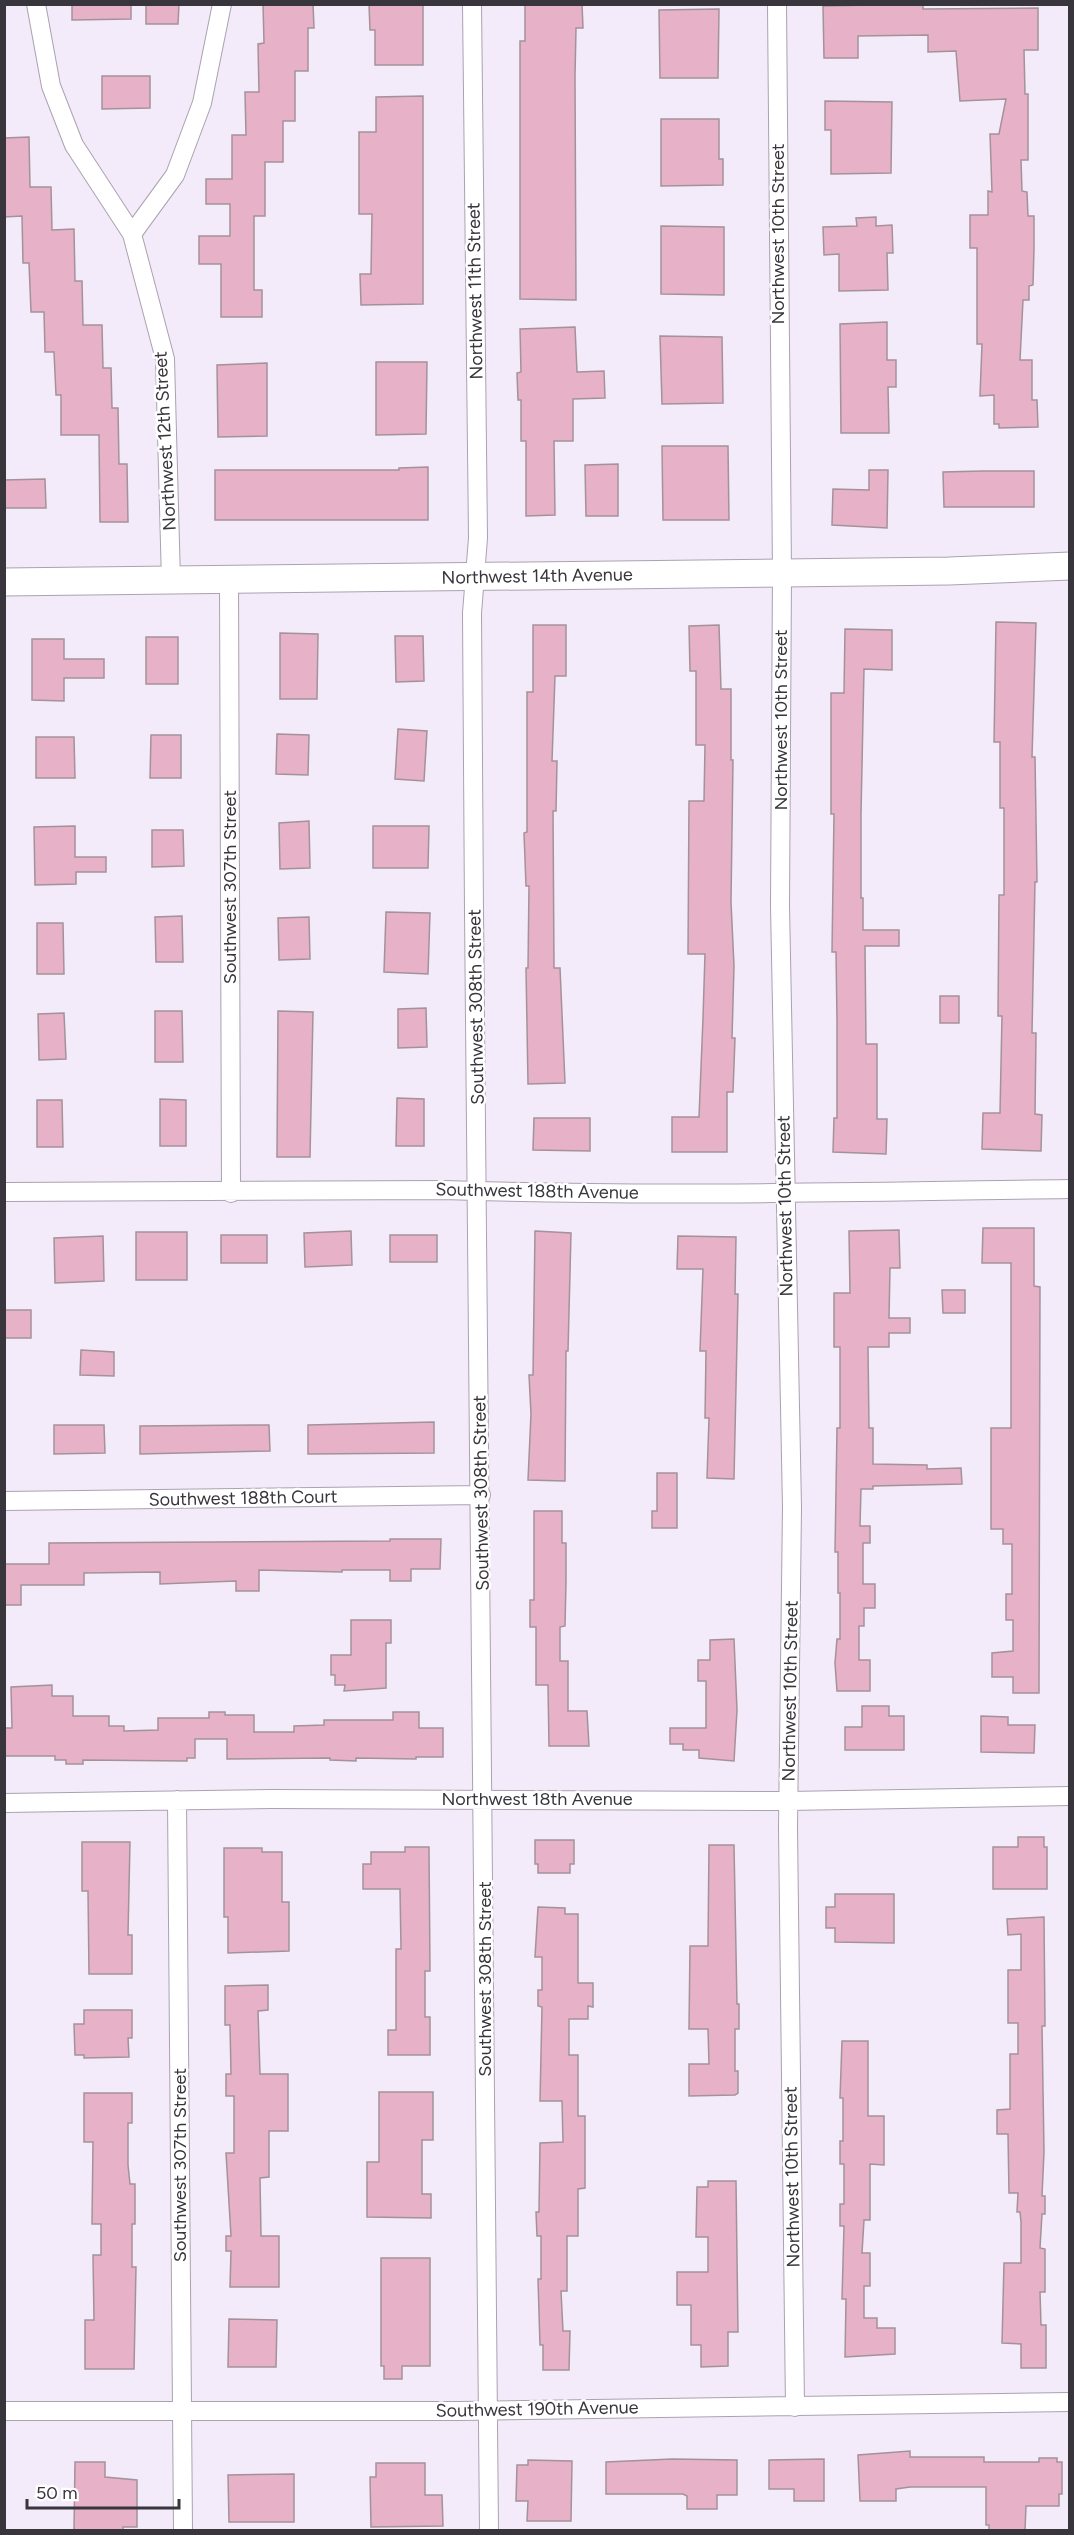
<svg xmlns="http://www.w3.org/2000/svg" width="1074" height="2535" viewBox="0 0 1074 2535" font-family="Figtree,sans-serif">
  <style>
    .building { fill: #e7b1c8; stroke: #a4929a; stroke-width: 1.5 }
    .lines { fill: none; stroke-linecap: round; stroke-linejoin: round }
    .street-casing { stroke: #aba2b1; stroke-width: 20 }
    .secondary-casing { stroke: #aba2b1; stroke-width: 29 }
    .street { stroke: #fff; stroke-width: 18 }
    .secondary { stroke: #fff; stroke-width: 27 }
    .labels { text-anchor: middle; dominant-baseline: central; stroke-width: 5; stroke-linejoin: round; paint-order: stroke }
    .street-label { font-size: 18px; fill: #39353c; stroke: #fff }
  </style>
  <rect width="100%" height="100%" fill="#f3eafa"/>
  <!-- building -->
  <path class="building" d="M72 4H131V19L72 20Z
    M146 4H179L178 24H146Z
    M263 4H313L314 28H308V71H295V121H283V162H265V216H254V290H262V317H221V264H199V236H230V204H206V179H232V135H246L245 92H259L258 44 264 43Z
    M369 4H423V65H375V30H370Z
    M525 4H582L583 28H576L575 76 576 300 520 299V41H525Z
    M923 4V9L1038 8V50H1024L1025 94H1028V160H1021L1022 191 1027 192 1028 216H1034V248L1033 285 1029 286V300H1023L1020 360H1032V400H1037L1038 427 999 428V424H994V395L980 396 982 344H977V248H970V215H988V191L992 192 990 134H999L1006 99 960 101 956 51 928 52V35L858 36V58H824L823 6Z
    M719 9 718 78H660L659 10Z
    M102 76H150V108L102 109Z
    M423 96V304L361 305 360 274H371L372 214H359V132H376V97Z
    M825 101 892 102 891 173 831 174V130H825Z
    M661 119H719V159H723V185L661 186Z
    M29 137 30 187H51L52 230 74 229 75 281H82L83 325H102L103 368H111L112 408H118L119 464H127L128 522H100L99 435H61V395H56L54 352H45L44 312H31L29 263H23L22 216 4 217V138Z
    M876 217V226L892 225 893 253H887L888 290 839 291V254L824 255 823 227 857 226 856 218Z
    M661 226 724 227V295L661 294Z
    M887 322V360H896V387H888L889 433H841L840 324Z
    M575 327 577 372 604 371 605 398 573 399V441H554L555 515 526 516V441H521V400H518L517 373 521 372 520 329Z
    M660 336 722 337 723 403 662 404Z
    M376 362H427L426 434 376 435Z
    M267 363V436L218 437 217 365Z
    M662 446H728L729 520H663Z
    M618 464V516H586L585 465Z
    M428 467V520H215V470H399V468Z
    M869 470H888L887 528 832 525 833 489 869 490Z
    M983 471H1034V507H944L943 472Z
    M45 479 46 508H4V480Z
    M996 622 1036 623 1032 757H1035L1037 882H1035L1032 1033H1036L1035 1114 1042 1115 1041 1151 982 1149 983 1113H1000L1002 1016H998L999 895H1004V808H1000V742H994Z
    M533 625H566V676H555L552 761H557L556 811H553L554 968H560L565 1083 528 1084 526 968H528L529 886H526L524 833 527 832V692H533Z
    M719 625 721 689H731V760H733L731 902 734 966 732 1038H735L733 1092H727V1152H672V1117H699L703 1018 705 954H688L689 801H704L705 745H696V671H690L689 626Z
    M845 629 892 630V670L864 669 861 814V898H863V930H899V946H865L866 1044H877V1119H887L886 1154 833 1152 834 1118H837V1022L836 952H832L834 814H831V693H844Z
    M280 633 318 634 317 699H280Z
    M395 636H423L424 681 396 682Z
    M146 637H178V684H146Z
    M32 639H64V659H104V678H64V701L32 700Z
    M398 729 427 731 424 781 395 779Z
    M277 734 309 735 308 775 276 774Z
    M151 735H181V778H150Z
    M36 737H74L75 778H36Z
    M309 821 310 868 280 869 279 823Z
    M75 826V857H106V872H76V884L35 885 34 827Z
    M373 826H429L428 868H373Z
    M152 830H183L184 866 152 867Z
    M386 912 430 913 428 974 384 972Z
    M182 916 183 962H156L155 917Z
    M309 917 310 959 279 960 278 918Z
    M37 923H63L64 974H37Z
    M940 996H959V1023H940Z
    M426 1008 427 1047 398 1048V1009Z
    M155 1011H182L183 1062H155Z
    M278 1011 313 1012 310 1157H277Z
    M64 1013 66 1059 39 1060 38 1014Z
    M397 1098 424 1099V1146H396Z
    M160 1099 186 1100V1146H160Z
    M37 1100H62L63 1147H37Z
    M534 1118H590V1151L533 1150Z
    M983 1228H1034V1286L1040 1287 1039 1693H1013V1677H992V1653L1013 1651V1620H1006V1594H1012V1544H1003V1529H991V1428H1011V1263H982Z
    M899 1230 900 1268H890L889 1318H910V1333H889V1347H868L869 1428H873V1464L927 1465V1469L961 1468 962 1484 873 1486V1489H861L860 1526H870V1543H863V1584H875V1608H864V1626H859V1660H870V1691H837L835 1663 837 1639H840V1593H838V1552H835L837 1428H840V1347H834V1293H850L849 1231Z
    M351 1231 352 1265 305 1267 304 1233Z
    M535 1231 571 1233 568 1351H566L565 1481 528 1480 531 1414 529 1375H533Z
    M136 1232H187V1280H136Z
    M221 1235H267V1263H221Z
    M390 1235H437V1262H390Z
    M103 1236 104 1281 55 1283 54 1238Z
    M678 1236 736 1237 735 1294H738L734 1479 707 1478 709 1418H705L706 1351H700L703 1269H677Z
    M942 1290H965V1313H943Z
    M4 1310H31V1338H4Z
    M81 1350 114 1352V1376L80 1375Z
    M434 1422V1453L308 1454V1425Z
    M54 1425H104L105 1453 54 1454Z
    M269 1425 270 1451 140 1454V1426Z
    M657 1473H677V1528H652V1511H657Z
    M534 1511H562V1543H566V1581L565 1626 560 1627V1661H568V1711H587L589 1746H549L548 1685H536V1627H530V1600H534Z
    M390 1539H441L440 1569H411V1581H390V1570H342V1572L259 1570V1591H236V1581L160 1584V1572L84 1573V1585H21V1605H4V1564H49V1543L390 1541Z
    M351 1620H391V1643H386V1688L344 1691 345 1685H335V1675H331V1655H351Z
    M734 1639 737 1710 734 1761 699 1758V1750H683V1744H670V1728H706V1681H698V1660H710V1640Z
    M52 1685V1696H73V1716H109V1726H124V1731L158 1730V1718H209V1712H225V1715H254V1732H294V1726L324 1725V1720H393V1712H419V1728H443V1757H416V1759L356 1758V1761L330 1760V1758L227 1759V1739H195V1758H187V1761L83 1760V1764H66V1760H55V1756H4V1728H12L11 1687Z
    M862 1706H889V1716H904V1750H845V1727H862Z
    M981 1716 1008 1717V1725H1035L1034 1753 981 1752Z
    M1018 1837H1044V1847H1047V1889H993V1847H1018Z
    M535 1840H574V1864H570V1873H538V1864H535Z
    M82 1842H130L128 1935H132V1974H89L88 1891H82Z
    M709 1845H734L737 2004H739V2029H735V2071H738V2093L735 2095 689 2096V2064H709L708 2029H689L690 1946H708Z
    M405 1847H429L430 1971H425V2017H430V2055H388V2030H396V1949H401L400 1889H363V1864H371V1852H405Z
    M224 1848H262V1852H282V1902H289V1951L228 1953V1917H224Z
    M835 1894H894V1943L835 1942V1928H826V1907H835Z
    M538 1907 565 1908V1914H578V1983H593V2007L588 2006V2019H569V2055H578V2116H585V2188L578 2189V2236H567V2291H561L563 2331H570L569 2370H543V2345H540L538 2279H541V2236H537L536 2212H539L540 2143 563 2142 562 2101H540L542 2007 538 2006V1990H542V1957H535Z
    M1044 1917 1045 2026H1042L1044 2152 1042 2196H1045V2214H1042L1040 2248 1045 2249V2292H1040L1041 2325H1046V2368H1021V2344L1002 2343 1004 2263H1021V2222L1020 2212H1017L1018 2193H1009L1008 2134H997V2110L1010 2109V2054H1018V2023H1008V1970H1021V1934L1008 1935 1007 1919Z
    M268 1985V2010L258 2011 260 2074H288V2131H269V2177L260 2178 261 2236H279V2287H230L231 2251H226V2236H231L226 2153H234V2096H226V2074H231L230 2025H225V1986Z
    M84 2010H132V2038H128L129 2057 84 2058V2055H75L74 2024H84Z
    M842 2041H868V2116H884V2165L870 2164V2220H864L862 2253H870V2286H864V2318H877V2328H895V2354L845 2357 846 2299H842L844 2226H840V2204H844V2164H840V2141H843V2098H840Z
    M379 2092H433V2140H422V2194H431V2218L367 2217V2162H379Z
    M84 2093H132V2123H128V2165L130 2184H135V2224H132V2267H136L134 2369H85V2320H94L93 2255H101V2224H92L93 2142H84Z
    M708 2181H736L738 2332H728V2366L701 2367V2345H691V2305H677V2272H708V2237H696L697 2187H708Z
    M381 2258H430V2366H402V2379H384V2366H381Z
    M229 2319 277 2320 276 2367H228Z
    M910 2451V2457H984V2462H1039V2458H1057V2462H1062V2494H1059V2506H1026L1025 2530H989V2525H986V2487H910L896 2489V2501H860L858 2455Z
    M672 2459 737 2460V2495H717V2509H687V2496L683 2494H606V2462Z
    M824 2459V2501H794V2489H769V2460Z
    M528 2460 572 2461 571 2521H527L528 2501H516L517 2465H528Z
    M75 2462H105V2477L137 2480V2527H123V2530H74Z
    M376 2463H425V2495H442L443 2526 371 2527 370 2477H376Z
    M294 2474V2522H229L228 2475Z"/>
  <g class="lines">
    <!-- street casing -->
    <g class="street-casing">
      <path id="street" d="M36 4 51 86 74 145 132 234 165 359 171 581
        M472 4 478 538 472 613 474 911 489 2530
        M777 4 782 573 780 906 792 1507 788 1827 795 2407
        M132 234 175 175 202 103 222 4
        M229 581 231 1193
        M4 1192 444 1190C652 1197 861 1192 1070 1189
        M4 1501 481 1495
        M177 1800 183 2530
        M4 1803 272 1799 788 1801 1070 1796
        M4 2411H460L1070 2402"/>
    </g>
    <!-- secondary casing -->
    <g class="secondary-casing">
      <path id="secondary" d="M4 582 949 571 1070 566"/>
    </g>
    <!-- street -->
    <use href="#street" class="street"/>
    <!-- secondary -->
    <use href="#secondary" class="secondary"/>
  </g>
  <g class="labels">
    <!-- street labels -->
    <g class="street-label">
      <text transform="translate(778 234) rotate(-90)">Northwest 10th Street</text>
      <text transform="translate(475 291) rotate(-91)">Northwest 11th Street</text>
      <text transform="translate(165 441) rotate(-93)">Northwest 12th Street</text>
      <text transform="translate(537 576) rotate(-1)">Northwest 14th Avenue</text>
      <text transform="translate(781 720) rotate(-90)">Northwest 10th Street</text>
      <text transform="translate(230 887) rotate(-90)">Southwest 307th Street</text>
      <text transform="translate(476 1007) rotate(-91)">Southwest 308th Street</text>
      <text transform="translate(537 1191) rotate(1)">Southwest 188th Avenue</text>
      <text transform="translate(785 1206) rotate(-91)">Northwest 10th Street</text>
      <text transform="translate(481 1493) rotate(-91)">Southwest 308th Street</text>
      <text transform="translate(243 1498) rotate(-1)">Southwest 188th Court</text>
      <text transform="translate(790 1691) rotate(-89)">Northwest 10th Street</text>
      <text x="537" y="1799">Northwest 18th Avenue</text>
      <text transform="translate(485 1979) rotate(-90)">Southwest 308th Street</text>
      <text transform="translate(180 2165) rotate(-90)">Southwest 307th Street</text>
      <text transform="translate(792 2177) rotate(-91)">Northwest 10th Street</text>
      <text transform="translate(537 2409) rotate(-1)">Southwest 190th Avenue</text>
    </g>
  </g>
  <!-- border -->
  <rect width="1074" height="2535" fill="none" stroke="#39353c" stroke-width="12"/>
  <!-- scale -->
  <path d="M27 2499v9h152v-9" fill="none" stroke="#39353c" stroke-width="3"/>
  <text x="36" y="2499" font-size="18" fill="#39353c" stroke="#ffffff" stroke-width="4.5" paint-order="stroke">50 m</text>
</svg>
